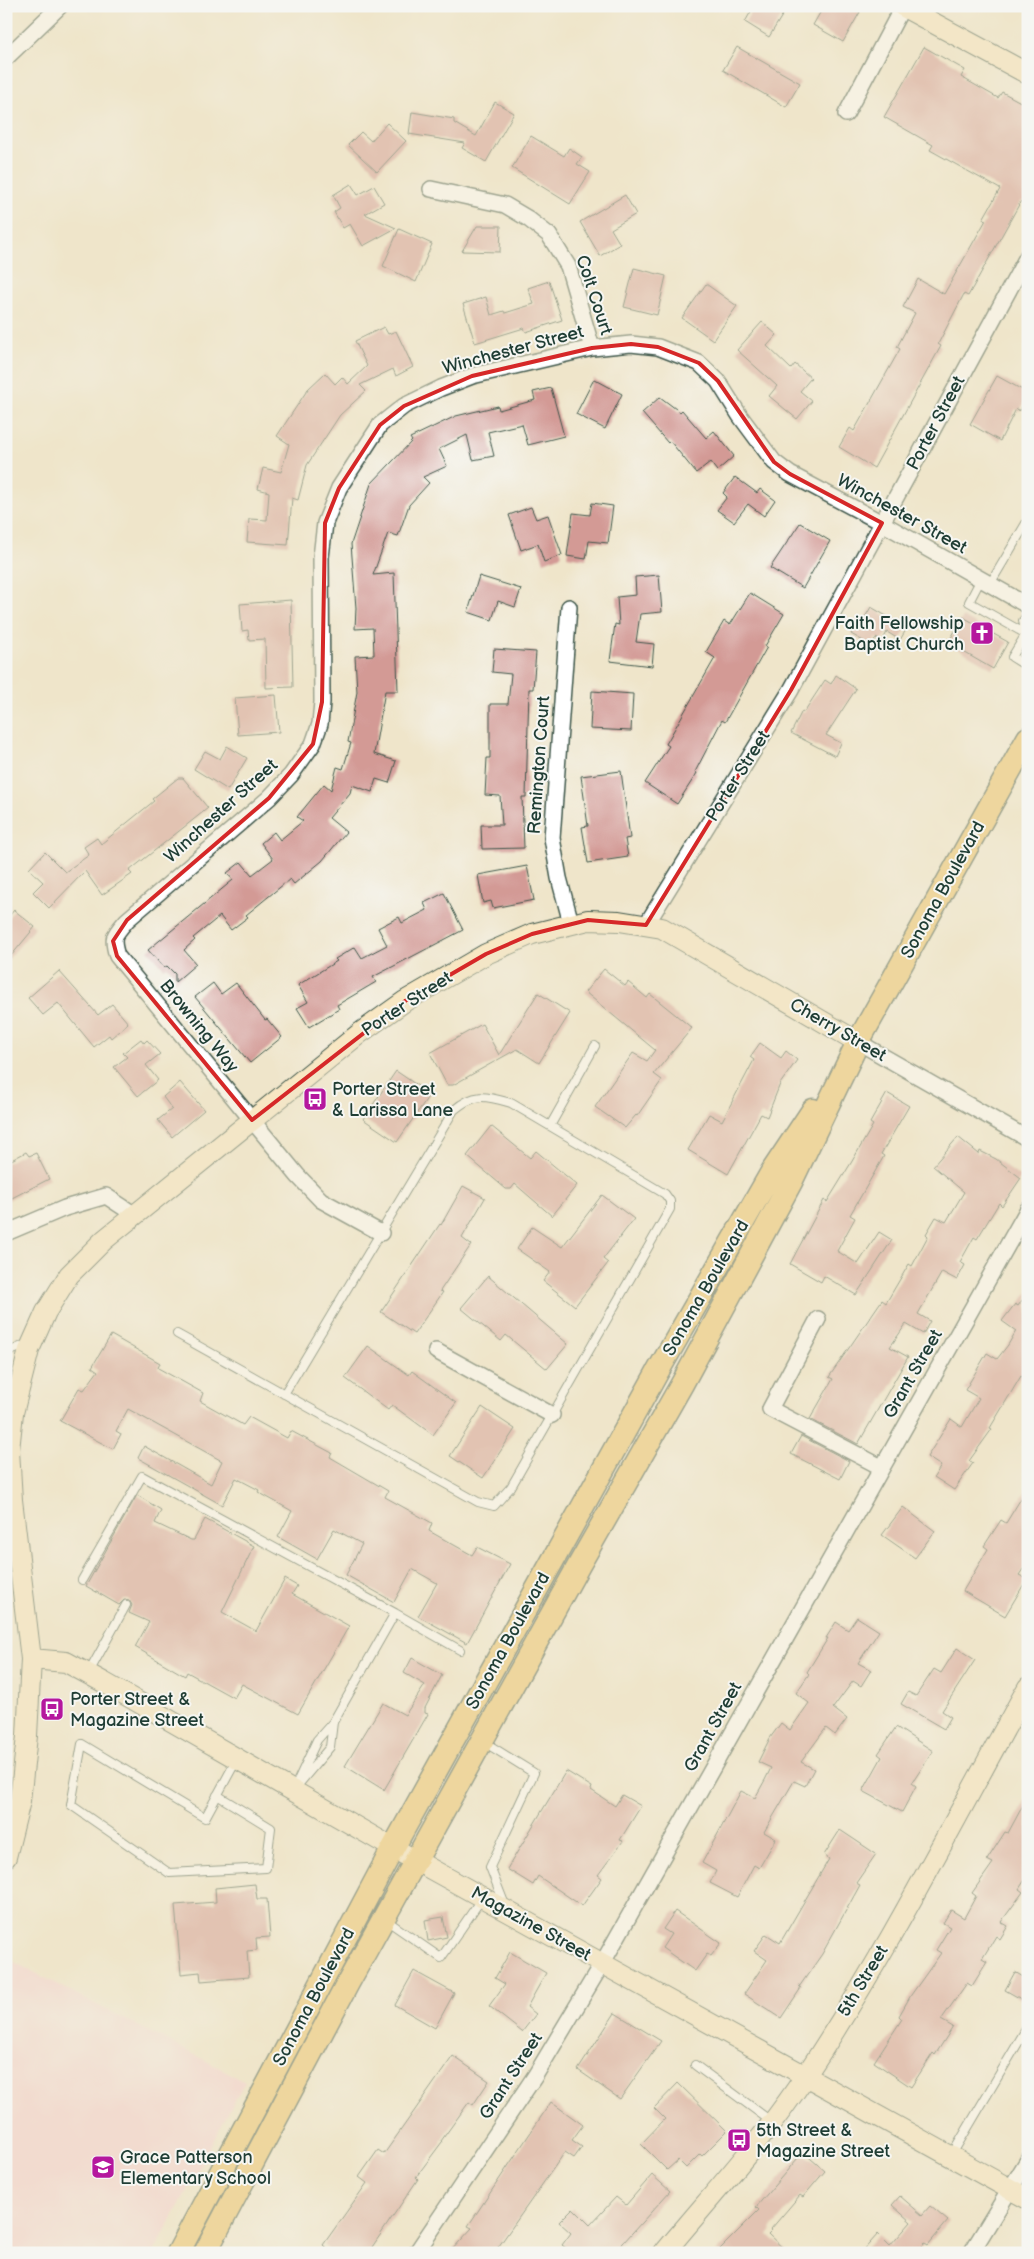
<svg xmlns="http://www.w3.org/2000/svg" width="1034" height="2259" viewBox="0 0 1034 2259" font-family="'Balsamiq Sans',sans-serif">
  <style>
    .built { fill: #f6cfd5 }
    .building { fill: #d39a95 }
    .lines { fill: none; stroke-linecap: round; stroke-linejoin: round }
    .lane-casing { stroke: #3e564a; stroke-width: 10 }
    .street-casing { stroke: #3e564a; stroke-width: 18 }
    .secondary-casing { stroke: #3e564a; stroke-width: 22 }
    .primary-casing { stroke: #3e564a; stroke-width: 25 }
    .lane { stroke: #fff; stroke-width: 8 }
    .street { stroke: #fff; stroke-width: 15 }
    .secondary { stroke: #f8e7c3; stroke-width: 20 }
    .primary { stroke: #eec469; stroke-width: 22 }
    .marked { fill: none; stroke: #d62828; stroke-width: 4; stroke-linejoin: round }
    .labels { text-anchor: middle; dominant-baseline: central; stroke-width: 4; stroke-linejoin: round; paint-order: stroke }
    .street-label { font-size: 18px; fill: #1f3d34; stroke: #f6f6f2 }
    .poi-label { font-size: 18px; fill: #1f3d34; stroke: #f6f6f2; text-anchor: start }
  </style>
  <rect width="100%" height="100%" fill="#f6f6f2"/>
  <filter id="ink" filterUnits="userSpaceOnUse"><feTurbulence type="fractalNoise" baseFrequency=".02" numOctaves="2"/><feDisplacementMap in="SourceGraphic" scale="10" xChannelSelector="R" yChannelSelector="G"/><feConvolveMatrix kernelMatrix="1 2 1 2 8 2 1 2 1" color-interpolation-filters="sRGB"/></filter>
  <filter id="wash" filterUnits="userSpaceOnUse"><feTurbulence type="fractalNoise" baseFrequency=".0096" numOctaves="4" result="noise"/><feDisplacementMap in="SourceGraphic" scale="20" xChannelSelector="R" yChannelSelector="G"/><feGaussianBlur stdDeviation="1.12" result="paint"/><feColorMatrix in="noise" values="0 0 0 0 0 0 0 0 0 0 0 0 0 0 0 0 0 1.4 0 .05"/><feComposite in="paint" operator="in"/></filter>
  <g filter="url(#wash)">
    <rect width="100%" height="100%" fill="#efe5ca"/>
    <!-- built -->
    <path class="built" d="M6 1958 245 2081 154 2253H6Z"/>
    <g id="blocks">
      <!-- building -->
      <path class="building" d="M754 6H788L769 37 745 22Z
        M824 6H849L860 12 843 42 813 25Z
        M737 47 800 83 786 107 723 70Z
        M924 47 965 70 961 77 998 98 1002 92 1028 106V205L1021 201 968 296 964 294 938 344 941 346 874 468 839 447 850 428 854 431 900 349 897 347 915 313 903 307 918 279 944 294 986 220 983 219 1000 189 930 150 933 145 884 117Z
        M495 102 514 113 486 162 462 148 465 143 409 134 412 112 454 119V123L476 136Z
        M387 123 406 141 377 172 348 145 361 132 371 141Z
        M531 136 564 156 569 148 582 157 577 164 590 172 570 204 512 168Z
        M351 184 358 195 374 186 384 203 365 214 396 228 363 246 350 224 343 228 334 212 340 208 333 195Z
        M625 195 636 214 611 229 620 244 600 256 580 222Z
        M477 226H501L500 252 462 251Z
        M399 229 432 244 416 282 383 266Z
        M634 268 666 276 657 315 624 307Z
        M549 281 562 320 526 332 524 328 475 343 463 304 486 297 491 315 504 311 505 313 534 304 528 288Z
        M706 284 737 306 713 340 682 318Z
        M762 322 777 335 767 346 791 369 795 364 811 378 800 391 812 401 797 419 769 396 777 386 737 350Z
        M384 327 388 334 396 331 413 367 396 376 393 369 360 385 366 391 340 415 307 465 298 500 292 498 288 545 247 542 249 519 267 520 269 492 258 489 263 468 281 472 289 444 277 436 308 389 325 373 335 384 342 377 348 384 367 366 355 341Z
        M997 376 1028 393 1020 411 1016 409 1000 441 970 424Z
        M594 379 622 394 605 429 576 414Z
        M551 388 564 436 528 445 522 424 488 432 494 456 473 460 467 435 439 449 447 466 423 477 429 483 409 505 398 536 388 533 373 575 394 573 398 691H385L374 754 396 761 389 783 376 779 372 792 352 785 350 793 329 818 346 832 322 861 294 884 290 879 246 915 248 917 231 930 220 916 193 938 195 940 184 950 196 964 175 982V974L167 966 164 968 148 950 233 880 227 873 241 862 252 875 273 859 261 843 274 832 280 840 303 821 297 817 324 784 331 790 337 767 343 769 351 743 348 742 357 692 355 656 374 655 373 628 355 629 356 608 351 544 371 484 412 441 410 438 456 416 498 406 499 410 535 400 533 392Z
        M660 397 680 412 682 410 706 438 714 431 734 456 717 471 710 462 696 473 670 441 668 443 642 413Z
        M735 477 757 493 760 489 775 500 764 516 748 504 734 522 717 510 727 497 723 493Z
        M592 503 613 506 608 543 589 541 586 559 567 556 573 513 590 515Z
        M531 507 536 519 548 515 562 555 544 562 538 544 521 550 509 515Z
        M800 523 830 541 803 588 770 568Z
        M659 575 662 612 640 614 636 642 654 644 652 666 610 661 615 624 619 625 617 597 636 595 635 577Z
        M479 576 521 589 515 607 498 601 492 620 468 612Z
        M750 593 784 614 765 646 767 647 725 722 722 720 695 772 697 773 677 804 645 783 669 746 666 744 715 658 706 652 724 621 730 625Z
        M291 600 293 687 266 688 265 639 249 640 248 630 242 631 240 604Z
        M871 607 907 628 900 640 887 632 882 642 876 638 872 646 851 634 857 622 861 624Z
        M963 617 1008 642 993 669 948 643Z
        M494 649 536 652 533 689H529L526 797H522L524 848 482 849 481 825H502L500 796 485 795 487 758H490V704H508L511 674 492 672Z
        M836 675 856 689 826 735 841 743 835 756 791 733 802 711 804 712 825 680 831 684Z
        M592 691 633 694 631 731 590 729Z
        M276 695 279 732 238 735 235 698Z
        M227 746 247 758 228 790 194 769 205 751 220 759Z
        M621 771 630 838 625 839 628 857 588 863 582 827 588 826 581 776Z
        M178 778H183L208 808 129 871 132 874 102 895 85 871 49 908 33 892 43 882 29 869 45 852 65 872 89 855 84 847 97 838 101 844 154 801 152 799Z
        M527 866 534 900 493 908 491 901 483 903 478 875Z
        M444 893 463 930 373 977 376 982 337 1005 339 1009 309 1027 297 1008 308 1002 298 985 337 961 335 959 355 947 362 958 387 945 378 928 399 917 402 923 427 910 424 903Z
        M14 910 35 927 6 962V920Z
        M604 969 625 986 628 982 647 998 650 994 692 1028 654 1074 662 1080 637 1116 636 1115 625 1128 595 1107 633 1053 647 1061 655 1050 585 992Z
        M59 971 98 1015 112 1004 128 1023 111 1038 109 1035 94 1047 58 1003 43 1015 28 998Z
        M213 983 221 994 236 983 265 1020 267 1019 282 1037 250 1063 195 997Z
        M538 993 570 1013 539 1063 517 1049 453 1085H447L430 1053 482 1024 499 1055Z
        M141 1039 144 1043 147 1040 160 1054 146 1065 158 1080 138 1096 114 1067 127 1057 123 1053Z
        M760 1043 781 1058 786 1051 797 1060 780 1084 767 1117 761 1114 728 1174 688 1150 709 1114 722 1121 754 1060 750 1057Z
        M396 1071 430 1094 397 1142 363 1119Z
        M180 1082 204 1110 172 1137 158 1120 172 1109 163 1097Z
        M887 1093 909 1106 881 1154 884 1156 850 1215 855 1218 837 1251 858 1264 879 1232 892 1240 856 1295 824 1276 821 1282 790 1264 824 1200 827 1202 851 1163 873 1125 870 1123Z
        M491 1126 530 1158 536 1151 577 1185 552 1216 515 1184 511 1189H506L467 1156Z
        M958 1137 979 1154 980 1151 996 1159 1021 1178 1002 1206 999 1203 977 1239 974 1237 960 1262 965 1265 957 1280 942 1272 918 1314 930 1321 923 1334 906 1324 890 1347 908 1357 858 1444 810 1419 833 1379 829 1377 882 1300 886 1303 909 1264 912 1266 928 1236 926 1234 936 1217 946 1222 964 1192 933 1166Z
        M26 1152 29 1156 36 1153 49 1179 6 1201V1163Z
        M463 1186 485 1198 462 1238 471 1245 440 1291 443 1292 414 1334 381 1312 440 1224 441 1225Z
        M602 1195 634 1219 603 1259 608 1263 575 1306 543 1281 550 1272 517 1249 532 1227 562 1247Z
        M488 1276 568 1344 547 1369 506 1335 501 1341 461 1308Z
        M1028 1292V1381L1021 1376 990 1428 992 1429 969 1461 973 1463 954 1490 934 1477 941 1466 927 1457 951 1419 962 1427 979 1398 965 1390 987 1353 997 1359 1008 1345 1016 1331 1002 1321 1015 1304 1018 1306Z
        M111 1335 160 1363 158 1368 203 1393 200 1401 243 1425 249 1417 287 1438 291 1431 332 1453 330 1457 388 1491 385 1497 432 1523 429 1531 472 1555 477 1547 510 1564 467 1643 418 1616 437 1583 412 1569 394 1602 346 1575 362 1544 334 1529 317 1559 278 1537 292 1511 258 1492 259 1490 236 1478 222 1505 138 1458 144 1446 211 1484 222 1461 128 1409 116 1431 121 1434 113 1449 60 1421 79 1388 84 1390 98 1371 92 1367Z
        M368 1346 409 1375 412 1371 456 1403 433 1435 392 1405 388 1410 345 1378Z
        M482 1407 515 1429 483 1478 450 1456Z
        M801 1436 849 1461 840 1479 791 1454Z
        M1028 1487V1562L1019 1575 1027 1579 1005 1616 963 1591 988 1549 984 1546 1001 1520 1006 1523Z
        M137 1495 161 1510 155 1523 191 1540H194L205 1519 254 1546 222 1612 256 1631 285 1579 297 1586 292 1594 349 1626 298 1714 242 1684 234 1698 187 1672 185 1676 135 1647 149 1622 129 1613 132 1605 129 1600H124L119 1605 86 1586Z
        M903 1507 935 1531 915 1558 882 1535Z
        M857 1617 879 1631 858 1663 871 1670 861 1686 853 1681 833 1708 847 1719 835 1735 826 1728 801 1762 814 1769 805 1786 794 1781 764 1832 776 1839 759 1868 754 1865 737 1897 710 1883 716 1871 702 1863 741 1791 755 1798 765 1780 771 1768 758 1762 770 1738 781 1723 790 1730 809 1703 796 1693 809 1674 807 1672 828 1638H826L836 1622 848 1630Z
        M957 1648 975 1660 942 1711 951 1717 944 1729 901 1704 908 1692 916 1696 934 1669 941 1673Z
        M412 1658 442 1675 425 1708V1713L428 1714 384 1790 345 1766 383 1703 405 1715 425 1685 404 1673Z
        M896 1727 933 1751 912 1783 916 1786 902 1812 863 1791 882 1757 878 1754Z
        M566 1771 592 1787 591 1790 615 1806 622 1795 641 1806 620 1840 623 1841 598 1875 602 1878 582 1906 538 1876 533 1885 507 1869Z
        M1028 1796V1875L1019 1889 1023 1892 1001 1922 1008 1926 1000 1939 996 1936 982 1959 987 1962 972 1986 967 1983 941 2020 953 2027 935 2055 933 2053 911 2087 874 2062 902 2019 899 2016 911 1995 941 1953 936 1950 950 1927 943 1923 951 1910 964 1918 976 1896 972 1893 993 1863 987 1860 1005 1832 1008 1833Z
        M840 1830 876 1854 856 1883 860 1885 822 1954 799 1987 801 1988 781 2018 744 1994 767 1960 754 1951 766 1934 780 1943 829 1859 824 1855Z
        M255 1884 257 1899H267L270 1937 256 1938 257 1950 247 1951 249 1977 201 1981 200 1972 181 1974 175 1905 216 1902 215 1888Z
        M675 1911 721 1943 711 1956 707 1954 695 1971 662 1948 671 1934 663 1929Z
        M443 1917 447 1937 428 1941 425 1920Z
        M510 1952 546 1973 527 2007 536 2014 522 2032 489 2006 505 1984 495 1978Z
        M414 1971 454 1993 435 2028 395 2005Z
        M1015 1972 1028 1980V2003L1005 1990Z
        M615 2013 661 2041 620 2099 578 2070Z
        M453 2056 489 2081 473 2105 469 2102 441 2141 442 2142 416 2177 418 2179 368 2253H332L323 2245 367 2183 359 2177 378 2150 384 2154Z
        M678 2083 727 2131 702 2156 700 2154 686 2168 678 2160 667 2170 641 2144 665 2119 654 2108Z
        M551 2102 583 2125 572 2140 582 2147 574 2158 565 2152 494 2253H449L472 2228 468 2226Z
        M803 2152 825 2171 803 2197 800 2195 771 2229 772 2230 768 2234 788 2253H716L759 2210 756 2207Z
        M652 2175 670 2191 614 2253H572L562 2245 571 2233 559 2222 573 2208 590 2225 616 2197 626 2205Z
        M900 2196 922 2215 930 2206 948 2221 928 2245 925 2243 916 2253H861L878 2234 890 2246 911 2222 892 2205Z"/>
    </g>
  </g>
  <g filter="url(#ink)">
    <use href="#blocks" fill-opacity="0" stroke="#3e564a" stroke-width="1"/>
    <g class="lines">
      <!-- lane casing -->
      <g class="lane-casing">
        <path id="lane" d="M981 579 969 602 1026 634
          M990 584 1028 520
          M1028 614 1023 621 1026 634 1012 657 1028 667
          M550 1126 595 1046
          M177 1334 478 1502 494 1506 511 1487 670 1209V1201L665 1194 511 1103C486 1096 475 1092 454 1110L284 1394
          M6 1353 27 1344
          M82 1580 142 1476 395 1613
          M88 1674 126 1605
          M333 1722 330 1747 293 1791 317 1740 333 1722 395 1613 460 1650
          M484 1742 534 1773 490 1867 505 1905
          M217 1795 271 1828 266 1868 169 1873 71 1805 82 1744 205 1818 237 1759
          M386 1920 441 1958 482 1898
          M695 2065 772 2122
          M951 2156 1028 2026"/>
      </g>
      <!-- street casing -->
      <g class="street-casing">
        <path id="street" d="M6 58 60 6
          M846 114 903 6
          M431 189 505 205 527 218 549 235 568 266 592 348
          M569 607 552 838 559 878 571 923
          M646 925 791 690 1028 255
          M858 1042 1028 1139
          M6 1233 65 1208 106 1196 135 1215
          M381 1233 321 1200 298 1176 117 956C111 937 114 935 127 920L269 798 291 775 313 744 320 724 322 702 321 557 325 523 339 488 380 425 404 406 441 388 472 376 592 348 631 344 658 347 699 363 718 381 740 416 774 462 790 474 882 523 1028 606
          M818 1319 770 1409 881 1467
          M436 1351 552 1415
          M416 2253 535 2076 602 1964 1028 1209
          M971 2253 1028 2160"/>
      </g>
      <!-- secondary casing -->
      <g class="secondary-casing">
        <path id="secondary" d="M902 6 1028 74
          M31 1659 66 1662 103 1682 393 1848 1028 2199
          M6 1857 20 1801 27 1736 31 1659 12 1500 9 1450 13 1413 29 1350 46 1312 69 1275 104 1240 360 1033 405 1001 486 954 532 934 588 920 619 921 662 928 858 1042
          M664 2253C712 2195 765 2138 806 2075 888 1952 956 1816 1028 1687"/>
      </g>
      <!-- primary casing -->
      <g class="primary-casing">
        <path id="primary" d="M178 2253 393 1848 658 1371 773 1170 813 1110
          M205 2253 348 1983 579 1565 682 1384 791 1182 858 1042 1028 738"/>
      </g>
      <!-- lane -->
      <use href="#lane" class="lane"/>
      <!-- street -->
      <use href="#street" class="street"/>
      <!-- secondary -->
      <use href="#secondary" class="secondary"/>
      <!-- primary -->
      <use href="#primary" class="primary"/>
    </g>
  </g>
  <!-- marked area -->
  <path d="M0 0H1034V2259H0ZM631 344 658 347 699 363 718 381 774 462 790 474 882 523 791 690 646 925 588 920 532 934 486 954 405 1001 252 1120 117 956 113 941 127 920 269 798 313 744 322 702 325 523 339 488 380 425 404 406 472 376 592 348Z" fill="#efe5ca" fill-opacity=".55" fill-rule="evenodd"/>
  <path class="marked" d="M631 344 658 347 699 363 718 381 774 462 790 474 882 523 791 690 646 925 588 920 532 934 486 954 405 1001 252 1120 117 956 113 941 127 920 269 798 313 744 322 702 325 523 339 488 380 425 404 406 472 376 592 348Z"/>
  <!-- icons -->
  <defs>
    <g id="church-square" transform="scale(1.25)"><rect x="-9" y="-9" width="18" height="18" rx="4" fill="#b5179e" stroke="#f6f6f2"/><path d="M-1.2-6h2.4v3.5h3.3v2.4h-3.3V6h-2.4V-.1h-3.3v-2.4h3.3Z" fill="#fff"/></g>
    <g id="bus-square" transform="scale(1.25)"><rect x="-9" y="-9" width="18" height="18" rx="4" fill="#b5179e" stroke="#f6f6f2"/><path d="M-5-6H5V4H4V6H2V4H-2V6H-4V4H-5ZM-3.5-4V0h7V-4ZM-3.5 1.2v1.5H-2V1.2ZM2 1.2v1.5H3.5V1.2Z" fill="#fff"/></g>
    <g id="school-square" transform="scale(1.25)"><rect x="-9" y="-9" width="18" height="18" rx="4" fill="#b5179e" stroke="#f6f6f2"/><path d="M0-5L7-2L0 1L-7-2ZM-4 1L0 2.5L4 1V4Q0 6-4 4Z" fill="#fff"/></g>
  </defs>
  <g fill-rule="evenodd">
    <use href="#church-square" x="982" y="633"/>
    <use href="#bus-square" x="315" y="1099"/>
    <use href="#bus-square" x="52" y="1709"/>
    <use href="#bus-square" x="739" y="2140"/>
    <use href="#school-square" x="103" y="2167"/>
  </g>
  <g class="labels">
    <!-- street labels -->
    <g class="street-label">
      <text transform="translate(594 295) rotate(72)">Colt Court</text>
      <text transform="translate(513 350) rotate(-15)">Winchester Street</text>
      <text transform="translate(936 423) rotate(-62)">Porter Street</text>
      <text transform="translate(902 514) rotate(29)">Winchester Street</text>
      <text transform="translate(539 765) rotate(-86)">Remington Court</text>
      <text transform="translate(738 776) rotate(-58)">Porter Street</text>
      <text transform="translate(221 811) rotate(-42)">Winchester Street</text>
      <text transform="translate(943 890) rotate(-61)">Sonoma Boulevard</text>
      <text transform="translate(407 1004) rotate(-33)">Porter Street</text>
      <text transform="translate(199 1026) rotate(51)">Browning Way</text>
      <text transform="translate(838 1030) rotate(30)">Cherry Street</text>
      <text transform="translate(706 1288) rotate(-60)">Sonoma Boulevard</text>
      <text transform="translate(913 1374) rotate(-60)">Grant Street</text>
      <text transform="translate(508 1641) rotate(-61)">Sonoma Boulevard</text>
      <text transform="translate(713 1727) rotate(-61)">Grant Street</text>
      <text transform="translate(531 1924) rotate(29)">Magazine Street</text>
      <text transform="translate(863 1981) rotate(-59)">5th Street</text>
      <text transform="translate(314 1997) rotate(-62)">Sonoma Boulevard</text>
      <text transform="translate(511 2076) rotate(-57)">Grant Street</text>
    </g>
    <!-- poi labels -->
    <g class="poi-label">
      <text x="964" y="623" text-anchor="end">Faith Fellowship<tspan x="964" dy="21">Baptist Church</tspan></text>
      <text x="332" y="1089">Porter Street<tspan x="332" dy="21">&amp; Larissa Lane</tspan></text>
      <text x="70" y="1699">Porter Street &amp;<tspan x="70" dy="21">Magazine Street</tspan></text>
      <text x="756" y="2130">5th Street &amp;<tspan x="756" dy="21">Magazine Street</tspan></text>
      <text x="120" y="2157">Grace Patterson<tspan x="120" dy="21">Elementary School</tspan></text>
    </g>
  </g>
  <!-- margin -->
  <rect width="1034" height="2259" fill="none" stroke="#f6f6f2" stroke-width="25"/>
</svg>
